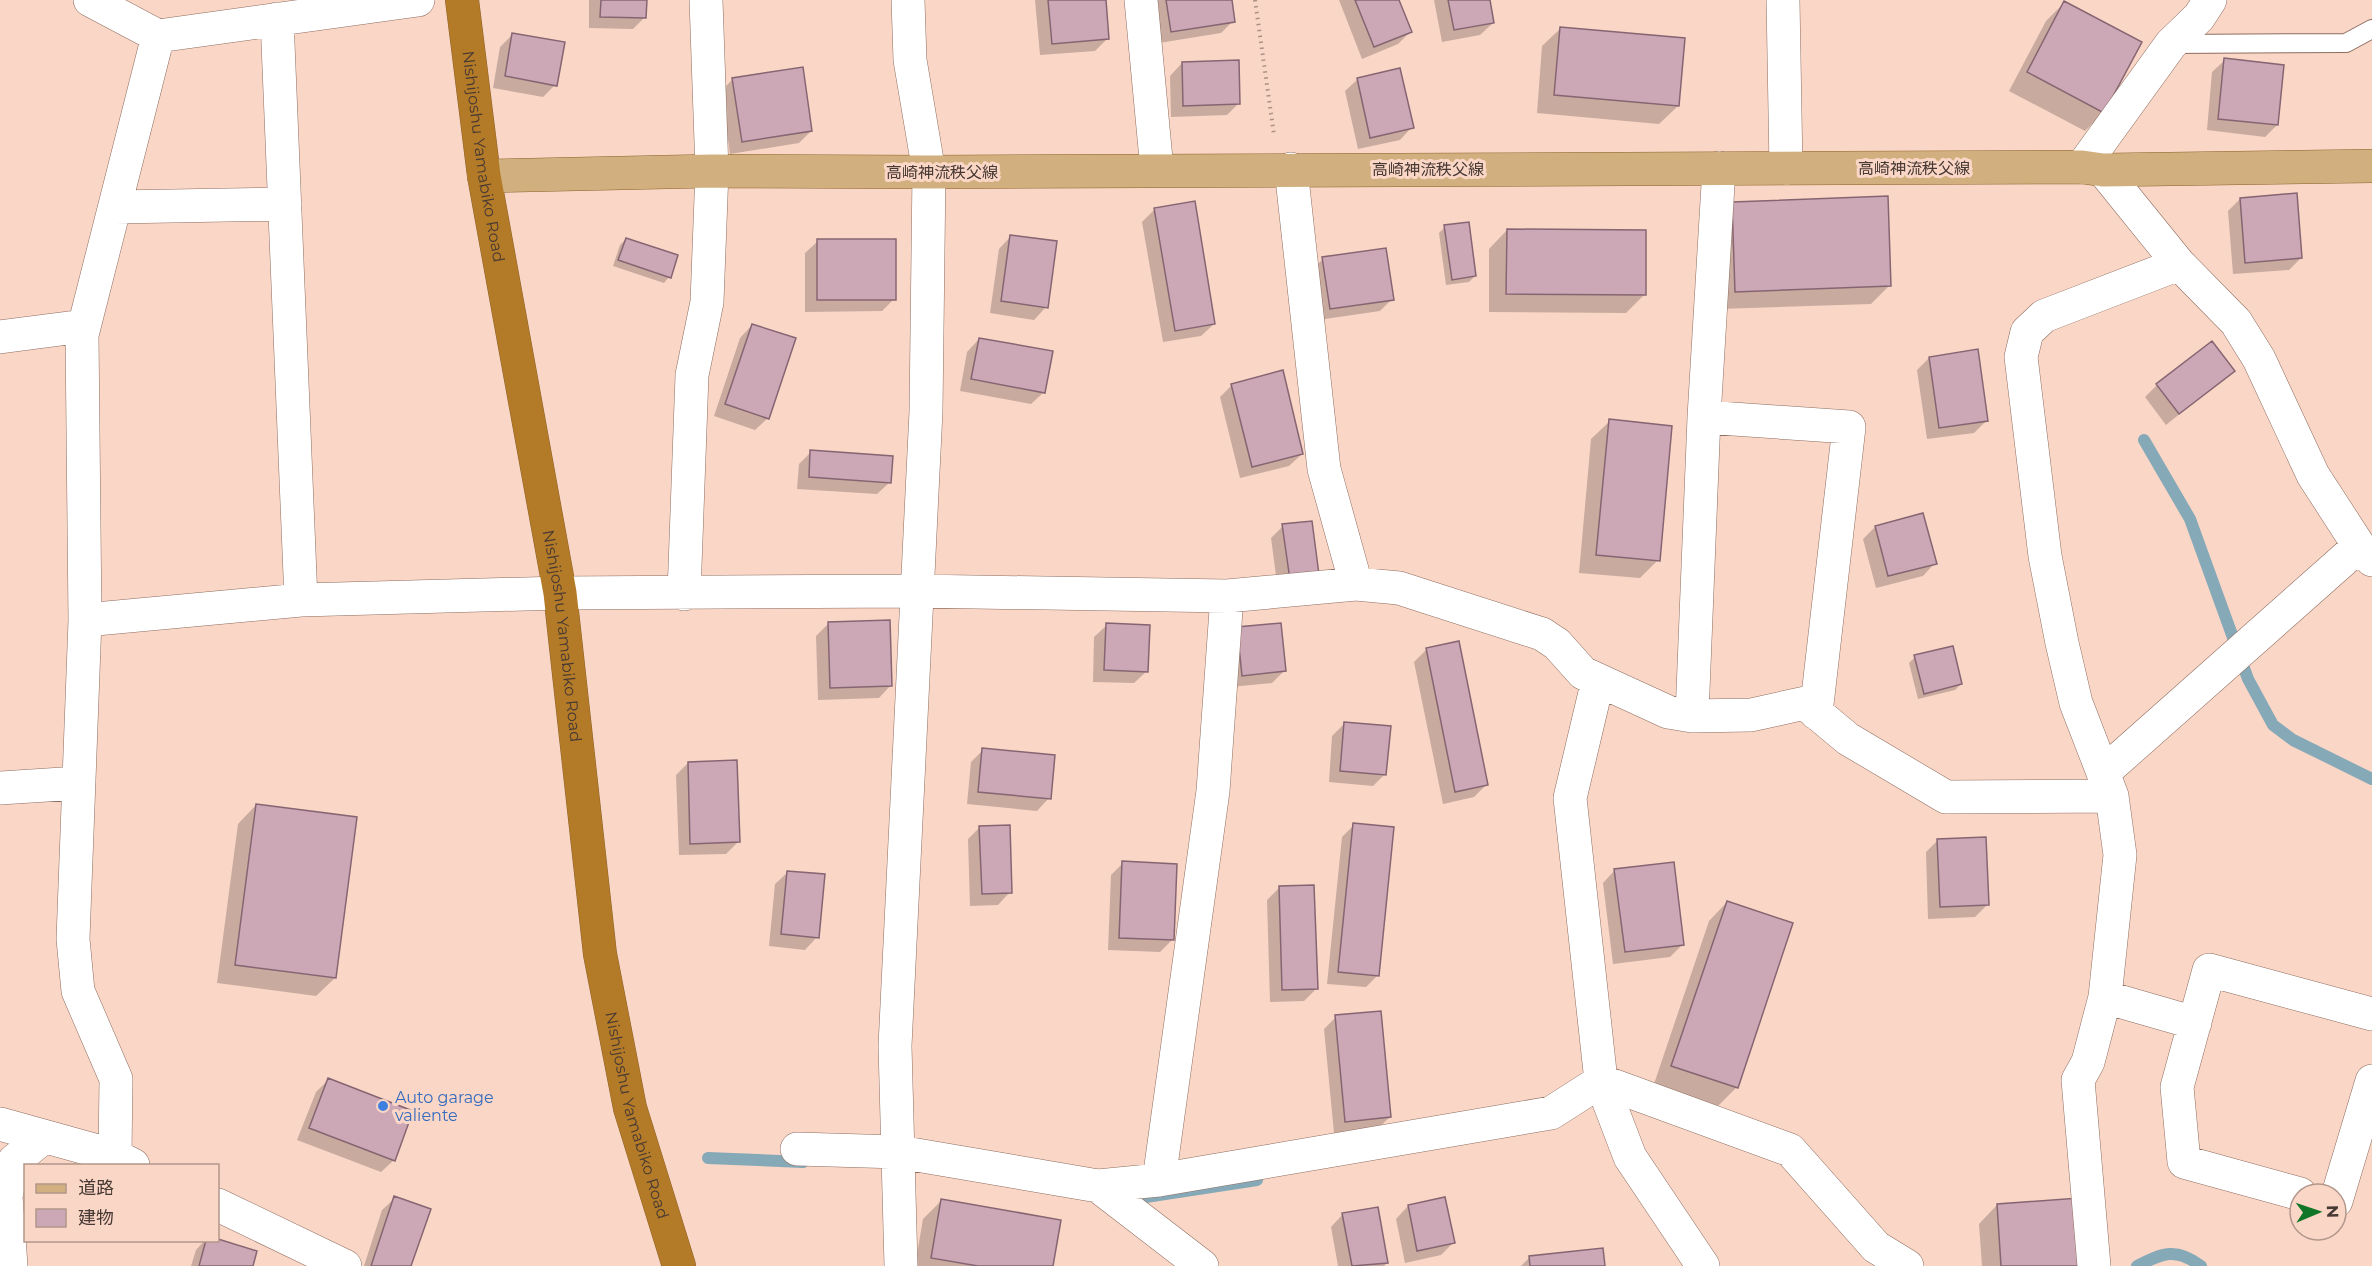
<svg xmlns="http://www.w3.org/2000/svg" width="2372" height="1266" viewBox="0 0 2372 1266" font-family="Montserrat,'Noto Sans JP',sans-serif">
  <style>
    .shadow { fill: #0003 }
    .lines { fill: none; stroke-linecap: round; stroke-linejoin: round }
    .stream { stroke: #86a9b8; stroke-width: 12 }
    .building { fill: #cca8b6; stroke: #866572; stroke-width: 1.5 }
    .lane-casing { stroke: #8d6d60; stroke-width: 20 }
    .street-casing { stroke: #8d6d60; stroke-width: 34 }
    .secondary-casing { stroke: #8d6d60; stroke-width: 34 }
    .primary-casing { stroke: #8d632c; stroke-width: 34 }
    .highway-casing { stroke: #8d632c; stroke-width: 34 }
    .path { stroke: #ab9185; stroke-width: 4; stroke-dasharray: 1.5 4.5; stroke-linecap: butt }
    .lane { stroke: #fff; stroke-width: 18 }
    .street { stroke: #fff; stroke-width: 33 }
    .secondary { stroke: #fff; stroke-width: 33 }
    .primary { stroke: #d1af7e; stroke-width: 33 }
    .highway { stroke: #b37a28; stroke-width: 33 }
    .shop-dot { fill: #3f7fe0; stroke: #fad6c6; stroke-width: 2 }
    .labels { text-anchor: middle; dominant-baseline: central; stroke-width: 6; stroke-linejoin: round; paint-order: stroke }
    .street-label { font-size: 16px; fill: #473933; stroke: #fad6c6 }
    .shop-label { font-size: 16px; fill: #366cbe; stroke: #fad6c6; text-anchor: start }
  </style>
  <rect width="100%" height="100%" fill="#fad6c6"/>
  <!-- shadow -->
  <path class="shadow" d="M589 0H645V17L633 29 589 28Z
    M1035 0H1104L1107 39 1095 51 1040 55Z
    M1152 0H1230L1233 21 1221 33 1159 43Z
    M1339 0H1398L1410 32 1398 44 1362 59Z
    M1434 0H1489L1493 23 1480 35 1442 42Z
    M2064 3 2103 113 2085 131 2009 91 2046 21Z
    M1561 28 1678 106 1659 124 1537 113 1542 46Z
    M512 35 555 85 543 97 493 88 500 47Z
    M2225 60 2277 125 2265 137 2207 130 2212 72Z
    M1182 63 1239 103 1227 115 1171 117 1170 76Z
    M733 79 811 131 799 143 730 154 721 91Z
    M1358 79 1412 127 1400 140 1358 149 1345 91Z
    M2240 199 2301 258 2289 270 2233 274 2228 211Z
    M1733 203 1889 286 1871 304 1718 309Z
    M1155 209 1214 324 1201 336 1163 342 1142 222Z
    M1445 227 1475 276 1469 282 1446 285 1439 233Z
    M1507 230 1644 295 1626 313 1489 312V249Z
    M1011 236 1046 307 1034 320 990 313 999 249Z
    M626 239 669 277 664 283 613 266 620 245Z
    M818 241 894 299 882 311 805 312V253Z
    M1323 259 1392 299 1380 311 1318 320 1311 271Z
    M752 325 768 418 755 430 714 416 740 338Z
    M979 339 1044 392 1031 404 960 391 967 352Z
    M1929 358 1987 420 1974 433 1927 439 1917 370Z
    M2233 371 2166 425 2145 397 2157 385Z
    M1232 385 1302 454 1289 466 1240 478 1220 397Z
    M1610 421 1658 560 1640 578 1579 573 1591 439Z
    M811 452 890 482 877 494 797 489 799 464Z
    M1283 526 1320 590 1280 605 1271 538Z
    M1875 527 1935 563 1923 576 1876 588 1863 539Z
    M828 624 891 685 879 698 818 700 816 636Z
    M1107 625 1147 671 1134 683 1093 682 1094 637Z
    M1226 641 1284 671 1272 683 1230 687Z
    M1427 649 1486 785 1474 797 1443 804 1414 662Z
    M1915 657 1961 684 1955 690 1918 699 1909 663Z
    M1345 723 1385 774 1373 786 1329 782 1332 736Z
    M983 750 1049 798 1037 811 967 804 971 762Z
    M688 763 738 842 726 854 679 855 676 775Z
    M256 805 335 978 316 996 217 983 238 824Z
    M1354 825 1378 975 1366 987 1327 984 1342 837Z
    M980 827 1010 892 998 905 970 906 968 839Z
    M1938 840 1987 905 1975 917 1928 919 1926 852Z
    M1123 863 1172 940 1160 952 1108 950 1111 875Z
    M1615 870 1683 944 1670 957 1613 964 1603 883Z
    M788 872 817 937 805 950 769 946 775 884Z
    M1279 888 1317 988 1304 1001 1270 1002 1267 900Z
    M1727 902 1737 1087 1718 1106 1654 1084 1709 921Z
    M1336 1017 1390 1117 1377 1129 1334 1133 1324 1029Z
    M328 1080 394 1160 381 1172 297 1140 316 1092Z
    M395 1198 409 1266H364L382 1210Z
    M941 1201 1052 1266H915L923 1219Z
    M1997 1205 2081 1266H1982L1979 1224Z
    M1408 1206 1453 1243 1441 1255 1405 1263 1396 1219Z
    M1343 1214 1387 1263 1384 1266H1338L1331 1227Z
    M205 1240H217L251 1266H191L196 1250Z
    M1530 1257 1603 1266H1521Z"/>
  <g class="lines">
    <!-- stream -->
    <path class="stream" d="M2144 440 2190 519 2248 679 2273 725 2293 740 2372 779
      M708 1158 803 1162
      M1126 1200 1257 1180
      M2137 1266C2163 1253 2176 1247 2201 1266"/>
  </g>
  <!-- building -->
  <path class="building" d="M601 0H647L646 18 600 17Z
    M1048 0H1106L1109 39 1052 44Z
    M1166 0H1232L1235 22 1171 32Z
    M1355 0H1399L1412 32 1374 47Z
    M1448 0H1490L1494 23 1454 30Z
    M2064 1 2142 42 2104 113 2027 72Z
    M1560 27 1685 38 1679 106 1554 95Z
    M512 33 565 42 557 86 505 76Z
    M2224 58 2284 65 2278 125 2218 119Z
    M1239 60 1240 104 1183 106 1182 62Z
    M803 67 812 131 742 142 732 78Z
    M1400 68 1414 128 1370 138 1357 78Z
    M2297 193 2302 258 2245 263 2240 198Z
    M1888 196 1891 286 1735 292 1732 202Z
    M1195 201 1215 324 1175 331 1154 208Z
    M1469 222 1476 276 1452 280 1444 225Z
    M1507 229 1646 230V295L1506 294Z
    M1010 235 1057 241 1048 308 1001 301Z
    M626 238 678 255 671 278 618 260Z
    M817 239H896V300H817Z
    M1386 248 1394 300 1330 309 1322 257Z
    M752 324 796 338 769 419 725 404Z
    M979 338 1053 351 1045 393 971 379Z
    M2212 341 2235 371 2179 414 2156 384Z
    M1978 349 1988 421 1939 428 1929 357Z
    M1283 370 1303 454 1252 467 1231 384Z
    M1609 419 1672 426 1660 561 1596 555Z
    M810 450 893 456 891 483 809 477Z
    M1923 513 1937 564 1888 576 1875 526Z
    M1312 521 1321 590 1292 594 1282 524Z
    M890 620 892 686 830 688 828 622Z
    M1106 623 1150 625 1148 672 1104 670Z
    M1281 623 1286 671 1242 676 1237 627Z
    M1459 641 1488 785 1455 792 1426 648Z
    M1953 646 1962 684 1924 694 1914 655Z
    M1344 722 1391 726 1386 775 1340 771Z
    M982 748 1055 755 1051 799 978 792Z
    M737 760 740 842 690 844 688 762Z
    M256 804 357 817 336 978 235 965Z
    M1353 823 1394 827 1379 976 1338 972Z
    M1010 825 1012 893 982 894 979 826Z
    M1986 837 1989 905 1940 907 1937 839Z
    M1122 861 1177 864 1174 940 1119 938Z
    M1674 862 1684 945 1625 952 1614 869Z
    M787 871 825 874 819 938 781 934Z
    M1314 885 1318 989 1282 990 1279 886Z
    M1727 901 1793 923 1738 1088 1671 1066Z
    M1381 1011 1391 1117 1345 1122 1335 1015Z
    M328 1078 413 1111 395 1161 309 1128Z
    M394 1196 431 1209 411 1266H371Z
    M1445 1197 1455 1243 1417 1251 1408 1205Z
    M2079 1198 2083 1266H2001L1997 1204Z
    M941 1199 1061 1220 1053 1266H978L931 1258Z
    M1378 1207 1388 1263 1352 1266 1342 1213Z
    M218 1239 257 1251 253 1266H199L206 1240Z
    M1603 1248 1605 1266H1530L1529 1256Z"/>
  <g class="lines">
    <!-- lane casing -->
    <g class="lane-casing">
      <path id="lane" d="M2171 44 2346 43 2372 29"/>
    </g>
    <!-- street casing -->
    <g class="street-casing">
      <path id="street" d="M90 0 158 36 418 0
        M1141 0 1157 170
        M277 19 301 600
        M2082 167 2171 44 2199 17 2210 0
        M1291 169 1324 469 1356 584
        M2103 170 2179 264 2236 322 2259 359 2313 475 2359 546 2372 560
        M116 207 285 204
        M0 337 84 326
        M1704 417 1849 427 1816 713
        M684 594 692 375 707 302 712 171 706 0
        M85 620 301 600 560 593 917 591 1227 596 1356 584 1399 588 1542 634 1557 644 1583 673 1668 712 1692 716 1751 715 1805 703 1848 739 1946 797 2112 796
        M1598 680 1570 798 1601 1081 1630 1157 1703 1266
        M1692 716 1704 417 1719 168
        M2103 773 2359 546
        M0 788 78 783
        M2105 997 2195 1023
        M0 1124 115 1156 133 1165
        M797 1149 899 1152 1098 1186 1159 1180 1551 1113 1601 1081 1790 1150 1876 1247 1907 1266
        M115 1156 116 1079 78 991 73 939 85 620 82 335 158 36
        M1159 1180 1213 791 1227 596
        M1098 1186 1202 1266
        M2300 1194 2184 1162 2177 1087 2209 970 2372 1014
        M2336 1201 2372 1081
        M218 1205 345 1266
        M11 1266 6 1196 14 1161 44 1137
        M901 1266 895 1046 926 411 929 172 910 60 908 0
        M2094 1266 2078 1080 2088 1062 2105 997 2120 855 2112 796 2076 703 2062 643 2045 556 2021 357 2027 332 2044 316 2179 264"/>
    </g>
    <!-- secondary casing -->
    <g class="secondary-casing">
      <path id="secondary" d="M1783 0 1786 168"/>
    </g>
    <!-- primary casing -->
    <g class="primary-casing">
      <path id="primary" d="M484 176 712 171 929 172 2082 167 2103 170 2372 166"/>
    </g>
    <!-- highway casing -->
    <g class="highway-casing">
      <g id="highway">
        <path id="s1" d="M462 0 484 176 560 593 600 954 630 1108 679 1266"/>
      </g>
    </g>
    <!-- path -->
    <path class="path" d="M1255 0 1274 135"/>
    <!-- lane -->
    <use href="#lane" class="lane"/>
    <!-- street -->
    <use href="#street" class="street"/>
    <!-- secondary -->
    <use href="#secondary" class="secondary"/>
    <!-- primary -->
    <use href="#primary" class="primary"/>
    <!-- highway -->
    <use href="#highway" class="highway"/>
  </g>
  <!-- markers -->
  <circle class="shop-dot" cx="383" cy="1106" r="6"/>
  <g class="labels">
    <!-- street labels -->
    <g class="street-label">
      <text stroke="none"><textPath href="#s1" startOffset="158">Nishijoshu Yamabiko Road</textPath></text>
      <text x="1914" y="168">高崎神流秩父線</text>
      <text x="1428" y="169">高崎神流秩父線</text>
      <text x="942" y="172">高崎神流秩父線</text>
      <text stroke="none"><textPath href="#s1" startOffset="644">Nishijoshu Yamabiko Road</textPath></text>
      <text stroke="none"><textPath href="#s1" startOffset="1130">Nishijoshu Yamabiko Road</textPath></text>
    </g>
    <!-- shop labels -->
    <g class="shop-label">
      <text x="395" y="1097">Auto garage<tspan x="395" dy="18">valiente</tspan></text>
    </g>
  </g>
  <!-- legend -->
  <rect x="24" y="1164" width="195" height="78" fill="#fad6c6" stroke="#b2978b" stroke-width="1.5"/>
  <rect x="36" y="1184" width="30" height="9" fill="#d1af7e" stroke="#b2978b" stroke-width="1.5"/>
  <text x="78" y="1194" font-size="18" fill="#473933">道路</text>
  <rect x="36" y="1209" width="30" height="18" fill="#cca8b6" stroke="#b2978b" stroke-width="1.5"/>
  <text x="78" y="1224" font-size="18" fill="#473933">建物</text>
  <!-- north arrow -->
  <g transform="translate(2318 1212) rotate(88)"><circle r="28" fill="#fad6c6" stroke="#b2978b" stroke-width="1.5"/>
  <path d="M0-4.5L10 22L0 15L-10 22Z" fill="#107527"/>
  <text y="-9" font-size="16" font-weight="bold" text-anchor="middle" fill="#473933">N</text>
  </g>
</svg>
